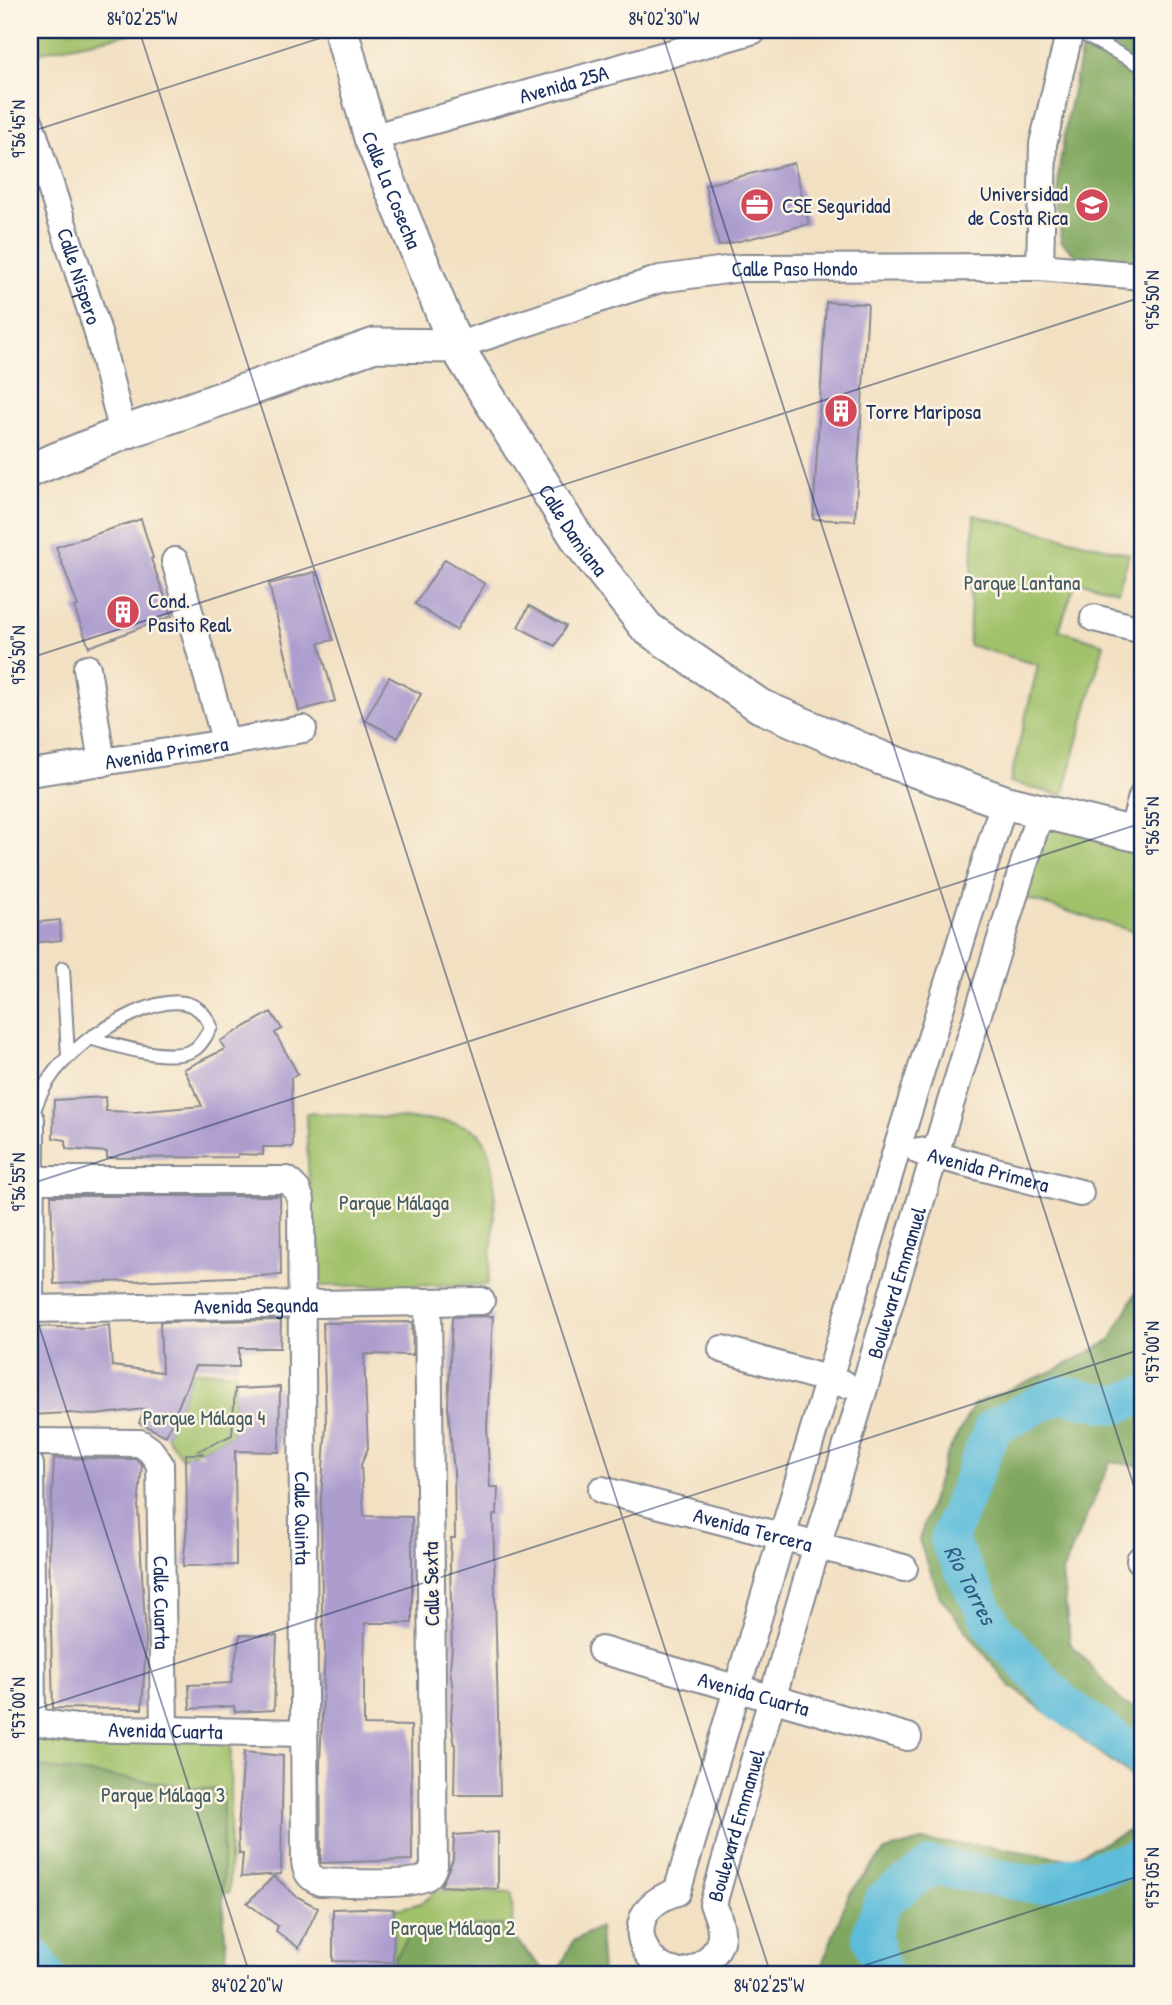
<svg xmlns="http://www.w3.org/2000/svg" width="1172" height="2005" viewBox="0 0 1172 2005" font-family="'Patrick Hand',sans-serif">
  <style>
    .green { fill: #a1c16a; stroke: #5e7864; stroke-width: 2 }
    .forest { fill: #80a75e; stroke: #4e6b5e; stroke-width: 2 }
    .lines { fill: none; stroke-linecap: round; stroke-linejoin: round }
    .river { stroke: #5cbcda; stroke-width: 38 }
    .building { fill: #ad9dcf }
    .service-casing { stroke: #868890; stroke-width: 16 }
    .minor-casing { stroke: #868890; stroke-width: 30 }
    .tertiary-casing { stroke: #868890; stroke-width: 37 }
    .service { stroke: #fff; stroke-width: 12 }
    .minor { stroke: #fff; stroke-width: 26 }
    .tertiary { stroke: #fff; stroke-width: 33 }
    .ticks { fill: none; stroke: #1b2f5e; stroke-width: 2; stroke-opacity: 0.45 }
    .labels { text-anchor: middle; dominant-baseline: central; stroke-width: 5; stroke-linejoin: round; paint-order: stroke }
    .street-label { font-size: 21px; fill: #1b2f5e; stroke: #fcf5e5 }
    .poi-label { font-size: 21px; fill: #1b2f5e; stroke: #fcf5e5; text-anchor: start }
    .park-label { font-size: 21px; fill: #435b62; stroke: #fcf5e5 }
    .water-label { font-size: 23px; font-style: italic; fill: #2e5983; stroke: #fcf5e5 }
    .neatline { fill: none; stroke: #1b2f5e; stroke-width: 2.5 }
    .ticks-label { font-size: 18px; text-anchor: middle; fill: #1b2f5e }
  </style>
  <rect width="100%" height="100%" fill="#fcf5e5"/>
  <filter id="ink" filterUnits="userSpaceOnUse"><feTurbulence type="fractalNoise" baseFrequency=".0143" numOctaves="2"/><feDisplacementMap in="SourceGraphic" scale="14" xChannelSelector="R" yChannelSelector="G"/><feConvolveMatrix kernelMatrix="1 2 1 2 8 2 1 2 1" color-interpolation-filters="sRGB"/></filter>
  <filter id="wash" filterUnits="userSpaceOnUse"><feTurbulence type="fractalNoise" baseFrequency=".00686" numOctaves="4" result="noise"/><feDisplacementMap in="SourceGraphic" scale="28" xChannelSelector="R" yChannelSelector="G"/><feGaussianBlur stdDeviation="1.57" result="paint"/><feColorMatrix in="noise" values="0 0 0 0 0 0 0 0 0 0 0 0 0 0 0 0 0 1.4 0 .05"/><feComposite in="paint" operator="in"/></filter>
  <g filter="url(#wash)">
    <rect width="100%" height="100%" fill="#f2e0c2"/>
    <!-- green -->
    <path class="green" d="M30 30H149L30 54Z
      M974 515 1129 554 1118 591 1076 581 1059 630 1104 644 1063 796 1010 782 1038 665 969 645Z
      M1049 825 1142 846V934L1024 898Z
      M306 1113 445 1121C458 1123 476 1127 483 1139 504 1173 491 1246 488 1285L313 1286Z
      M193 1371 236 1372 232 1435 182 1458 166 1436Z
      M30 1721 231 1733 229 1893 192 1891 30 1803Z
      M436 1890 512 1893 513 1964 393 1962 394 1909C411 1906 425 1905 436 1890Z"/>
    <!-- forest -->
    <path class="forest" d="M1086 30H1142V266L1076 256 1061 241 1058 177 1067 118Z
      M1142 1281V1466L1110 1462 1062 1573 1070 1643 1124 1704 1142 1710V1788L1125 1771 1009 1685 940 1597 919 1540 945 1458 974 1404 1060 1368 1110 1341Z
      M30 1766 223 1791V1910L228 1975H30Z
      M1142 1820V1975H818L849 1894 885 1851 922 1841 988 1846 1069 1859 1140 1826Z
      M502 1925 548 1975H358L393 1962 412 1930Z
      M599 1927 602 1975H557L573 1941Z"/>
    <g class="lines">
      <!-- river -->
      <g class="river">
        <path id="s1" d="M1142 1395 1116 1405 1060 1394 993 1427 948 1540 995 1630 1063 1703 1142 1758"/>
        <path d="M30 1957H34L46 1975"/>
        <path d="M883 1975 871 1934 884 1899 932 1866 1037 1885 1133 1860 1142 1854"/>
      </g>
    </g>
    <g id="blocks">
      <!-- building -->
      <path class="building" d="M794 163 809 224 719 246 705 185Z
        M826 302 868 304 855 521 813 519Z
        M141 519 153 558 151 559 172 616 89 647 74 607 78 606 56 547Z
        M445 559 485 584 456 630 415 604Z
        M315 572 333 640 319 643 335 701 299 711 269 584Z
        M529 606 566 626 555 646 518 627Z
        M389 677 421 694 398 738 365 720Z
        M60 920 61 940 30 943V923Z
        M271 1012 282 1029 275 1033 298 1074 291 1078 293 1147H263V1155L238 1154V1157L107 1158V1152L66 1149V1140L53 1138 54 1100 105 1097 106 1111 135 1112 202 1106 184 1069 225 1049 220 1041Z
        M51 1196H280L281 1275 54 1284Z
        M493 1316 487 1427 490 1487H498L497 1515H493L500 1795H454L455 1747 451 1719 453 1691 450 1669 452 1647 450 1563 451 1538H455L454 1472 448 1407 452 1317Z
        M281 1320 280 1348H239V1367L195 1366 166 1436 139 1423 144 1409 95 1415 69 1413 30 1415V1326L85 1328 109 1325 112 1366 162 1372 160 1322Z
        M412 1322 413 1355 364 1354 368 1448 361 1465 364 1516 412 1517V1623H365L364 1668V1725L411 1726 412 1860 321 1863 320 1764 325 1649 322 1611 321 1499 326 1425 323 1323Z
        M280 1387 279 1452 235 1451 236 1565 183 1566 187 1526 186 1454H204L198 1451 232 1435 235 1389Z
        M54 1458 135 1459 142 1465 138 1507 146 1640 142 1709 53 1708 49 1550Z
        M240 1635 277 1636 274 1710 235 1712 234 1706 190 1709 189 1685 231 1683Z
        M244 1752 283 1756 281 1874 241 1877 243 1854H239L238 1829Z
        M498 1832V1889L441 1886 453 1859 454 1835Z
        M274 1876 296 1896 318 1908 299 1948 276 1931 278 1926 247 1903Z
        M364 1908 394 1909 393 1962 333 1961V1909Z"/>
    </g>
  </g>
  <g filter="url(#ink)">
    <use href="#blocks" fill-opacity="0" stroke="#868890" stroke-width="2"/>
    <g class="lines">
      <!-- service casing -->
      <g class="service-casing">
        <path id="service" d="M1075 30 1142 66
          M63 968 68 1056
          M31 1120C42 1081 59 1063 90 1038 113 1045 173 1064 195 1049 202 1044 207 1034 211 1027 190 974 120 1020 90 1038"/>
      </g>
      <!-- minor casing -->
      <g class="minor-casing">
        <g id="minor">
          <path id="s2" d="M30 123 97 329 123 433"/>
          <path id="s3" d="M371 138 754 30"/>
          <path d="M1040 267 1043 144 1070 30"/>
          <path id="s4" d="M456 346 660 279 741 268 1040 267 1142 276"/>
          <path d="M175 561 226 743"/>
          <path d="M1094 618 1142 630"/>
          <path d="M87 668 102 763"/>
          <path id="s5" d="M30 773 226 743 303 729"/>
          <path id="s6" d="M1004 802 898 1145 677 1892C600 1915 662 2005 709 1959 727 1941 722 1925 713 1904 817 1538 928 1175 1040 812"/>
          <path d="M1132 833 1142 797"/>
          <path id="s7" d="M919 1151 1080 1193"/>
          <path id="s8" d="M30 1180H287L297 1190 301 1200 305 1861C306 1872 309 1877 320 1882 341 1882 416 1888 429 1875 431 1873 433 1868 434 1865L428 1302"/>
          <path id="s9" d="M30 1309 481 1301"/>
          <path d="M30 1309 31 1120"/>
          <path d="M722 1349 844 1384"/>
          <path id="s10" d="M30 1442 140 1443 150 1450 160 1464 164 1729"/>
          <path d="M30 1465 32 1722"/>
          <path id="s11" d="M602 1490 904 1568"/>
          <path d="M1140 1560H1142"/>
          <path id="s12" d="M601 1650 908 1737"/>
          <path id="s13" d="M30 1721 77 1728 303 1733"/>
        </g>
      </g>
      <!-- tertiary casing -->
      <g class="tertiary-casing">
        <g id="tertiary">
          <path id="s14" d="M341 30 371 138 456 346 581 544 647 628 760 706 881 758 1004 802 1142 836"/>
          <path d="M30 470 123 433 375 345 456 346"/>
        </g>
      </g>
      <!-- service -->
      <use href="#service" class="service"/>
      <!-- minor -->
      <use href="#minor" class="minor"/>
      <!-- tertiary -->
      <use href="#tertiary" class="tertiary"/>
    </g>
  </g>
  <!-- ticks -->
  <path class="ticks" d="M139 30 771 1975M661 30 1142 1511M30 132 345 30M30 658 1142 297M30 1184 1142 823M30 1298 250 1975M30 1711 1142 1349M835 1975 1142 1875"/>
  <!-- icons -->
  <defs>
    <g id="office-disc" transform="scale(1.75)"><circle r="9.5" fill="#d1495b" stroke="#fcf5e5"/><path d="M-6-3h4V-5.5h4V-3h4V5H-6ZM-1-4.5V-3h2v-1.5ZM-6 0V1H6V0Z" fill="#fff"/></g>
    <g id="university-disc" transform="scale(1.75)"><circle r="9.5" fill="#d1495b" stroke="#fcf5e5"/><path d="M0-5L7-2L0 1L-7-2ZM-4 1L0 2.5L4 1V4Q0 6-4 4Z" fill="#fff"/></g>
    <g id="building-disc" transform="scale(1.75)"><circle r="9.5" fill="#d1495b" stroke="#fcf5e5"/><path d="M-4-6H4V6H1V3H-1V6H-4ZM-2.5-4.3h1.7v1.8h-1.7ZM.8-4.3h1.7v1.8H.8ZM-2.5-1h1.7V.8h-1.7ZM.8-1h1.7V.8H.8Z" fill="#fff"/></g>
  </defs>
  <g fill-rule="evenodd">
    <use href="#office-disc" x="757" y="205"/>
    <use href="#university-disc" x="1092" y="205"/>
    <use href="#building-disc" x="841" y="411"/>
    <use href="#building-disc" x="123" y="612"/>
  </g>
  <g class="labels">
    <!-- street labels -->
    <g class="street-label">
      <text stroke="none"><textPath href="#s3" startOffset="200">Avenida 25A</textPath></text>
      <text stroke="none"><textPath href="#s14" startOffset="168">Calle La Cosecha</textPath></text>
      <text stroke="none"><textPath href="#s4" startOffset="350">Calle Paso Hondo</textPath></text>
      <text stroke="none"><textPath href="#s2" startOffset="161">Calle Níspero</textPath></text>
      <text stroke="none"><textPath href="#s14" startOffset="555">Calle Damiana</textPath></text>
      <text stroke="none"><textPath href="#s5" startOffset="138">Avenida Primera</textPath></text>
      <text stroke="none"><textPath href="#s7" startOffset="72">Avenida Primera</textPath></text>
      <text stroke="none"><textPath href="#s6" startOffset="1998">Boulevard Emmanuel</textPath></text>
      <text stroke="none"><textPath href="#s9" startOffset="226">Avenida Segunda</textPath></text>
      <text stroke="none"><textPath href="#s8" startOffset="600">Calle Quinta</textPath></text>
      <text stroke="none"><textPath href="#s11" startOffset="156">Avenida Tercera</textPath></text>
      <text transform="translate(431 1584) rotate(-91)">Calle Sexta</text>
      <text stroke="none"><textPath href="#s10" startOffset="278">Calle Cuarta</textPath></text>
      <text stroke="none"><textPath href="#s12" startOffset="159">Avenida Cuarta</textPath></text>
      <text stroke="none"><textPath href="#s13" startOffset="136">Avenida Cuarta</textPath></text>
      <text stroke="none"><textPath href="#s6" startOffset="1432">Boulevard Emmanuel</textPath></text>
    </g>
    <!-- poi labels -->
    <g class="poi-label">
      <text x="1068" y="193" text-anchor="end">Universidad<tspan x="1068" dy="24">de Costa Rica</tspan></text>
      <text x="782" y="205">CSE Seguridad</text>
      <text x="866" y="411">Torre Mariposa</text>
      <text x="148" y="600">Cond.<tspan x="148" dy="24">Pasito Real</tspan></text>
    </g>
    <!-- park labels -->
    <g class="park-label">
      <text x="1022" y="582">Parque Lantana</text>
      <text x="394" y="1202">Parque Málaga</text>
      <text x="204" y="1417">Parque Málaga 4</text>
      <text x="163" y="1794">Parque Málaga 3</text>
      <text x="453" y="1927">Parque Málaga 2</text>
    </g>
    <!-- water labels -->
    <g class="water-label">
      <text stroke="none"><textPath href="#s1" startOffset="331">Río Torres</textPath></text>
    </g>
  </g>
  <!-- margin -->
  <rect width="1172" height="2005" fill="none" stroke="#fcf5e5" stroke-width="77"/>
  <rect x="38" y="38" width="1096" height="1928" class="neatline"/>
  <g class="ticks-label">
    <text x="142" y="25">84°02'25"W</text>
    <text x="664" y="25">84°02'30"W</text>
    <text transform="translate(19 129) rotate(-90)" y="6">9°56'45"N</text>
    <text transform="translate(1153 300) rotate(-90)" y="6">9°56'50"N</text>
    <text transform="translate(19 655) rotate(-90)" y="6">9°56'50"N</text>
    <text transform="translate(1153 826) rotate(-90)" y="6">9°56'55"N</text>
    <text transform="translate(19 1182) rotate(-90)" y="6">9°56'55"N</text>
    <text transform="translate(1153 1352) rotate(-90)" y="6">9°57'00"N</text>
    <text transform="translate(19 1708) rotate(-90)" y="6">9°57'00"N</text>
    <text transform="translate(1153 1878) rotate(-90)" y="6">9°57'05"N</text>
    <text x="247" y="1992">84°02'20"W</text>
    <text x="769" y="1992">84°02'25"W</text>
  </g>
</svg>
